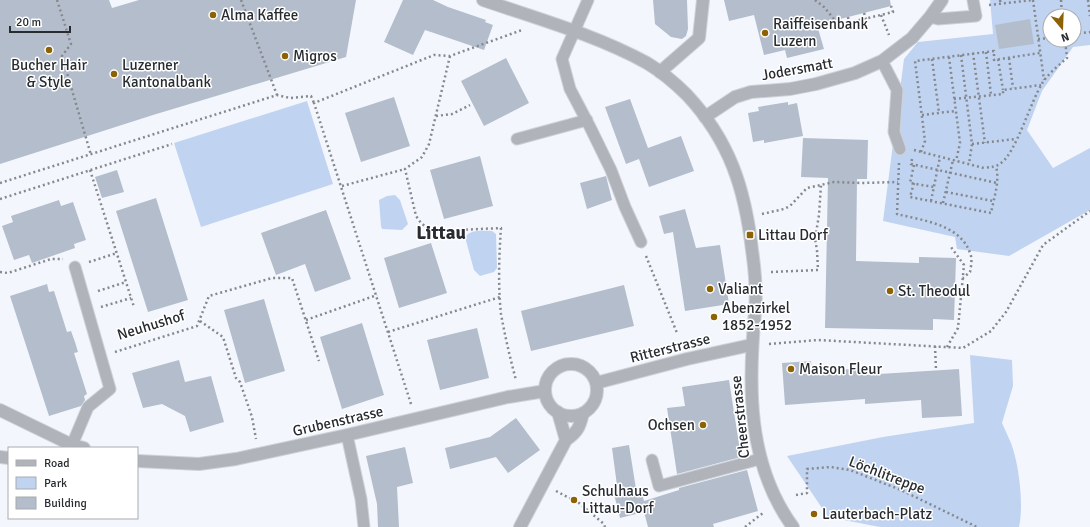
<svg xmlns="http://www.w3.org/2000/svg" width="1090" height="527" viewBox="0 0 1090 527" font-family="Signika,sans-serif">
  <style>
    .green { fill: #c0d3f1; fill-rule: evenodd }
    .building { fill: #b4bdcb }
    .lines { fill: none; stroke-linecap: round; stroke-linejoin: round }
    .service-casing { stroke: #ced2d8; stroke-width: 13 }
    .minor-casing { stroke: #ced2d8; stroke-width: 14 }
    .tertiary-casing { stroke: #ced2d8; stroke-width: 14 }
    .path { stroke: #85898e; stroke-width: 2.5; stroke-dasharray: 2 3; stroke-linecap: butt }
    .service { stroke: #b0b4ba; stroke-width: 11 }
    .minor { stroke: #b0b4ba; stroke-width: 12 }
    .tertiary { stroke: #b0b4ba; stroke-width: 12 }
    .poi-dot { fill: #8c6204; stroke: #fff; stroke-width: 1.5 }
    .labels { text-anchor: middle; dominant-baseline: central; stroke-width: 3; stroke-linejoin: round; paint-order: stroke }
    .poi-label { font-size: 15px; fill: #282c31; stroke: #fff; text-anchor: start }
    .street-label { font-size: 15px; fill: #282c31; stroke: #fff }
    .district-label { font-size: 19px; font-weight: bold; fill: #282c31; stroke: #fff }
  </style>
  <rect width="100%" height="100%" fill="#f3f7fd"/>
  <!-- green -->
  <path class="green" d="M990 0H1090V45L1073 47 1042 91 1027 130 1053 168 1090 148V210L1009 256 957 249 955 237 883 221 904 59 918 42 993 34ZM1050 16H1074V40H1050Z
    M307 101 333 184 201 227 174 143Z
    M395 195 400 200 408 224 402 230 382 229 381 226 379 200 387 196Z
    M492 231 496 234 497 268 494 272 480 276 474 270 465 237C471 229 483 231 492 231Z
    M970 355 1012 360 1013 386 1002 423C1005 430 1008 436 1011 443 1019 464 1024 505 1019 527H880L828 517 787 456 883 437 974 423Z"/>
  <!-- building -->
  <path class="building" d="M0 0H109L112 8 139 0H356L346 57 153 115 0 164Z
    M403 0H433L448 7 486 20 485 22 493 25 484 50 425 30 413 55 384 42Z
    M653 0H687L688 29 686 36 682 39 671 37 655 24Z
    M724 0H890L891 6 817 25 824 49 787 58 785 50 764 55 754 15 729 21Z
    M1030 19 1034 44 999 49 995 25Z
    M506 58 529 103 484 126 461 81Z
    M394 97 410 146 361 162 345 113Z
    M630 99 648 148 681 136 694 171 649 187 639 159 626 164 605 107Z
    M788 102V105L797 103 803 136 764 143V140L753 142 748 113 759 111 758 107Z
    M803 138 868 140 867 179H857L856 261 919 263V257L956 258 954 320 933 319V330L825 328 828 178 801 177Z
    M480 156 493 206 444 219 430 170Z
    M117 170 124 192 102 198 95 177Z
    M606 176 612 200 587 209 580 183Z
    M156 198 188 300 148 312 116 211Z
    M59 200 61 206 73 202 86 240 74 244 75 248 32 263 29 255 14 260 2 226 13 222 11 216Z
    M685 209 696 248 720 245 729 304 685 311 673 232 664 234 659 216Z
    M326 210 351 279 315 292 305 264 276 275 261 233Z
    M431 243 447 293 399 308 384 258Z
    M47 284 49 292 54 291 67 332 71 331 75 342 78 352 74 353 87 394 84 396 85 400 81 406 49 416 10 296Z
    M624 285 634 326 531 351 521 311Z
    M264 299 285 371 245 383 224 310Z
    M362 323 384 395 342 409 320 337Z
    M477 328 489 378 440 390 427 340Z
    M179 360 185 382 211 376 224 422 190 432 185 416 162 404 143 408 132 373Z
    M811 361 812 372 863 368V375L959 369 962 416 922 418 921 400 865 404V399L785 405 782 363Z
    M729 380 741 457 677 474 667 408 685 406 682 387Z
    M516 418 540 450 508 473 496 457 450 469 445 448 490 437Z
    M629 445 636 489 640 488 644 501 679 490V488L747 470 758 511 713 524 714 527H648L644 512 620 518 614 494 618 493 612 448Z
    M405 447 413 483 397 487 399 527H378L377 504 366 456Z"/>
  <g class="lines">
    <!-- service casing -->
    <g class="service-casing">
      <path id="service" d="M588 0 562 59 570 89 590 127 611 170 625 207 641 242
        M930 17 938 19 976 16 973 0
        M882 61 897 90 894 132 900 149
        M517 139 587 120
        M347 435 361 499 364 527
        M72 445 88 407 110 389 75 267
        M652 460 659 486 760 459"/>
    </g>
    <!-- minor casing -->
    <g class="minor-casing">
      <path id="minor" d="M660 72 699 38 703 0
        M705 117 735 97 751 92 790 89 816 84 855 73 882 61 912 38 930 17 942 0
        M545 390a26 26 0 1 1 52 0a26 26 0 1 1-52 0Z
        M596 383 687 359 751 345
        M0 410 72 445 84 448
        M558 412 566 440
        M0 457 9 458
        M137 461 199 464 236 459 347 435 508 397 545 391
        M520 527 566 440C578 432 580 426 583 413"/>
    </g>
    <!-- tertiary casing -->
    <g class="tertiary-casing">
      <path id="tertiary" d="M483 0C538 19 596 35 647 63 662 72 675 83 687 95 730 141 745 189 752 250 755 271 757 292 755 312 748 386 747 464 793 527"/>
    </g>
    <!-- path -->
    <path class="path" d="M57 0 71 44 62 56 91 155
      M241 0 277 95
      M815 0 824 7 839 25 893 12 891 6
      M1000 0 1001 4
      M1033 0 1044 80
      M1061 0 1062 16
      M1088 0 1090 16
      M989 5 1033 0
      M864 13 866 19
      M881 15 889 35
      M848 17 849 23
      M1074 34 1090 32
      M1038 39 1050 38
      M986 52 991 95
      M973 53 985 143
      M961 55 972 144 969 164
      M450 56 429 144 422 157 405 169 416 216 421 223 426 227 437 231 501 228C499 256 498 286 501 314 505 336 510 358 516 380
      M949 57 960 143 956 161
      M1009 58 1013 88
      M932 59 939 113
      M998 59 1003 90
      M954 99 1003 94V90L1041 85
      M922 115 955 111
      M436 116 452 114 470 105
      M972 144 1016 139
      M914 150 984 168C991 167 996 167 1001 163 1016 153 1031 100 1043 82 1049 73 1059 65 1067 58L1065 40
      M921 152 925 141 915 61 994 51V60L1040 53
      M912 159 911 164 997 183
      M899 163 897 214C924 221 962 224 971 256 972 261 971 267 970 272L963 278
      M914 165 910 183 934 187
      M90 170 134 307
      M0 183 277 95 290 98 311 96 314 103
      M914 183 910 197 991 213C994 197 1000 182 996 166
      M342 186 405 169
      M946 192 993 201
      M0 199 172 144
      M931 201 940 157
      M943 203 953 160
      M762 214 784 209 790 206 807 188 834 182 861 183 898 182
      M646 256 677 333
      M89 262 117 253
      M0 272 8 273 51 259H63
      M771 272 818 270 817 250 815 239 819 215 821 185
      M98 291 126 282
      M101 307 131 298
      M306 320 377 295
      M200 321 223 337 236 378 240 382 252 417 256 439
      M388 332 500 297
      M769 344 818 340 963 348 991 331 1006 312 1043 245 1090 211
      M935 346 936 370
      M947 347 958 328 964 265 951 247
      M115 352 197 326 209 296 272 278H292L319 361
      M411 404 314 103 434 55 450 56 522 30
      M556 491 579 503 604 524 605 527
      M796 495 807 493V469L831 467 850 470 901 490 977 527
      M745 527 763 513"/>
    <!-- service -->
    <use href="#service" class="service"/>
    <!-- minor -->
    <use href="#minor" class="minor"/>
    <!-- tertiary -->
    <use href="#tertiary" class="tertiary"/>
  </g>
  <!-- markers -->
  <g class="poi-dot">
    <circle cx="213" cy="15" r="4"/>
    <circle cx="765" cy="33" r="4"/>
    <circle cx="49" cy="50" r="4"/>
    <circle cx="285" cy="56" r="4"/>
    <circle cx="114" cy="74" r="4"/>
    <rect x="746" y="231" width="8" height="8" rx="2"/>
    <circle cx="710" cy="289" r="4"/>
    <circle cx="890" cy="291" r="4"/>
    <circle cx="714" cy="317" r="4"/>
    <circle cx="791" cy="369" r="4"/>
    <circle cx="703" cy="425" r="4"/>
    <circle cx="574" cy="500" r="4"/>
    <circle cx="814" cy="514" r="4"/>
  </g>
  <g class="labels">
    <!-- poi labels -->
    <g class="poi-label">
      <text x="221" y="15">Alma Kaffee</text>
      <text x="773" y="24">Raiffeisenbank<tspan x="773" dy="17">Luzern</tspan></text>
      <text x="293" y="56">Migros</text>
      <text x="49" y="65" text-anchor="middle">Bucher Hair<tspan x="49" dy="17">&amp; Style</tspan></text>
      <text x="122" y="65">Luzerner<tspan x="122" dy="17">Kantonalbank</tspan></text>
      <text x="758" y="235">Littau Dorf</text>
      <text x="718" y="289">Valiant</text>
      <text x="898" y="291">St. Theodul</text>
      <text x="722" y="308">Abenzirkel<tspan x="722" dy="17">1852-1952</tspan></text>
      <text x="799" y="369">Maison Fleur</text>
      <text x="695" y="425" text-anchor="end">Ochsen</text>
      <text x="582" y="491">Schulhaus<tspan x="582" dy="17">Littau-Dorf</tspan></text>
      <text x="822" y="514">Lauterbach-Platz</text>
    </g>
    <!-- street labels -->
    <g class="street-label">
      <text transform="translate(797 69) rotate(-10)">Jodersmatt</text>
      <text transform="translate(151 325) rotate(-17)">Neuhushof</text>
      <text transform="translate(670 348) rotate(-14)">Ritterstrasse</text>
      <text transform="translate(740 417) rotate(-96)">Cheerstrasse</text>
      <text transform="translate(338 421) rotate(-13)">Grubenstrasse</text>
      <text transform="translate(887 475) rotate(21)">Löchlitreppe</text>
    </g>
    <!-- district labels -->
    <g class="district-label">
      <text x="441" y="233">Littau</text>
    </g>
  </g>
  <!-- legend -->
  <rect x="8" y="447" width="130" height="72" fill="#ffffff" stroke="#a9abad"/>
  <rect x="16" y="460" width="20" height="6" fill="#b0b4ba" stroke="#a9abad"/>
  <text x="44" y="467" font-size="12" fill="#282c31">Road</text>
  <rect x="16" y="477" width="20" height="12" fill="#c0d3f1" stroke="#a9abad"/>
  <text x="44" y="487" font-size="12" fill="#282c31">Park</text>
  <rect x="16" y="497" width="20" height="12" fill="#b4bdcb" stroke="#a9abad"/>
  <text x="44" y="507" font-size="12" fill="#282c31">Building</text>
  <!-- north arrow -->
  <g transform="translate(1062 28) rotate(161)"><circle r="19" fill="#ffffff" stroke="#a9abad"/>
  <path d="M0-3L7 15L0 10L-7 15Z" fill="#8c6204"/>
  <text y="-6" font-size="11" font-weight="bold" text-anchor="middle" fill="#282c31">N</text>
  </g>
  <!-- scale -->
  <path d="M10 26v6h60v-6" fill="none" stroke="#282c31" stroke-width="2"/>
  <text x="16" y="26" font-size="12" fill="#282c31" stroke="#ffffff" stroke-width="3" paint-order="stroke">20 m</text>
</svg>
